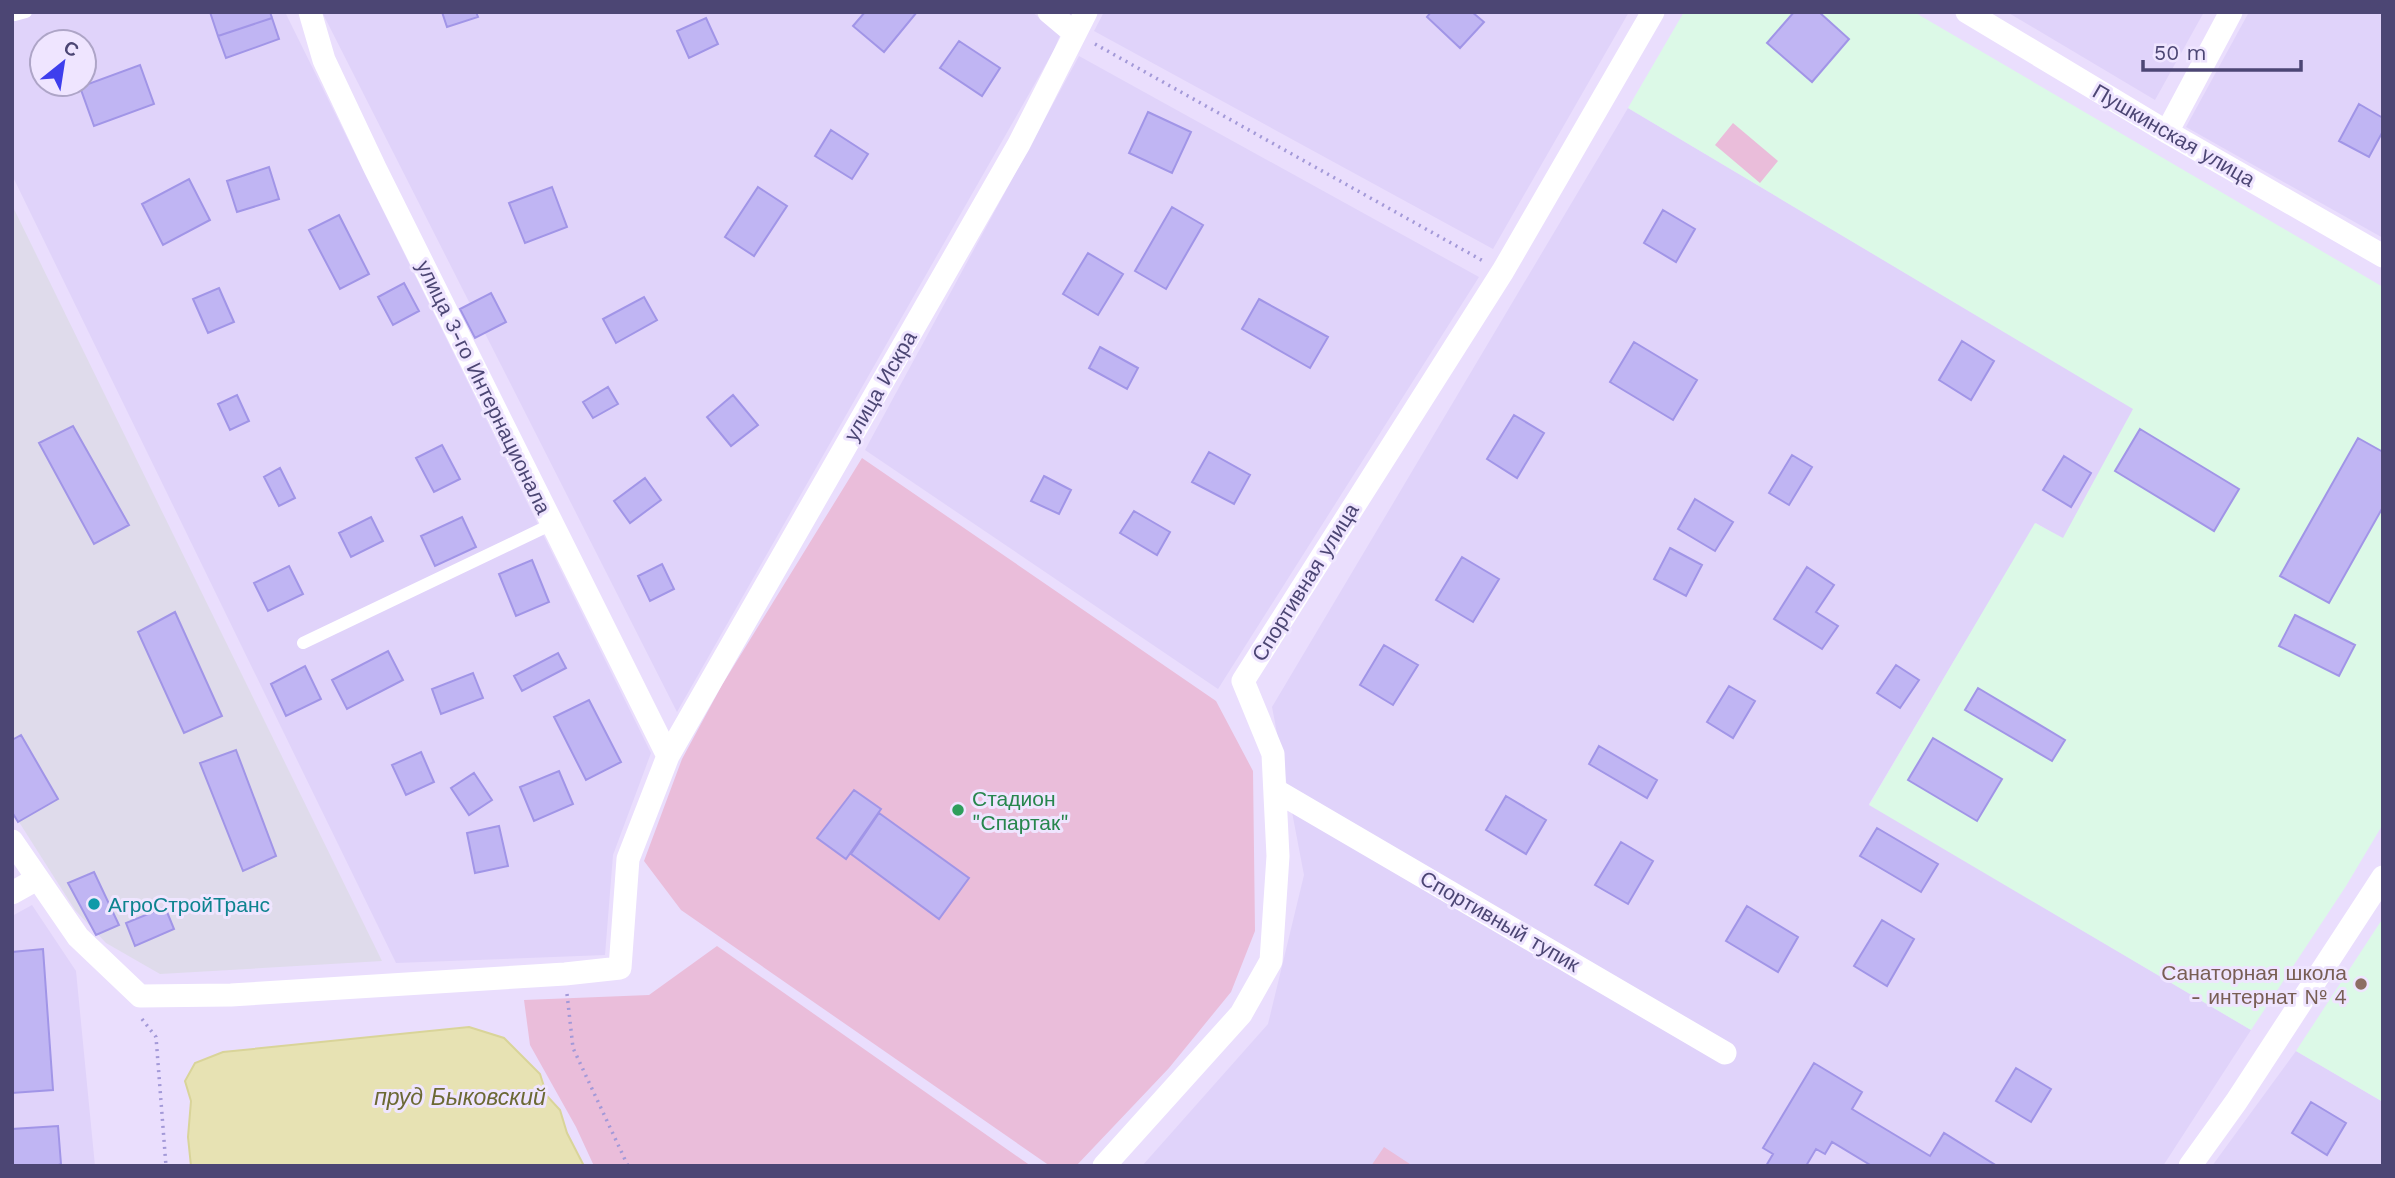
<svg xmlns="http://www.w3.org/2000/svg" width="2395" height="1178" viewBox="0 0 2395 1178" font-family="'Work Sans',sans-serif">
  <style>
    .residential { fill: #e0d3fa; fill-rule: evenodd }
    .industrial { fill: #dfdbeb }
    .education { fill: #dcf9e7 }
    .green { fill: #eabdda }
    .water { fill: #e7e2b3; stroke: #d9d499; stroke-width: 2 }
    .building { fill: #c0b5f3; stroke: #a195e7; stroke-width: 2 }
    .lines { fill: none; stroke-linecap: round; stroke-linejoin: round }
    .path { stroke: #a399d8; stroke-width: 3.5; stroke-dasharray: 2 5; stroke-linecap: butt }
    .service { stroke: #fff; stroke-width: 12 }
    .minor { stroke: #fff; stroke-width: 23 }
    .leisure-dot { fill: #2e9e5b; stroke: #efe5ff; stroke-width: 2.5 }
    .culture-dot { fill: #0f9aa8; stroke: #efe5ff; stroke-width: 2.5 }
    .education-dot { fill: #8d6e63; stroke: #efe5ff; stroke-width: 2.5 }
    .labels { text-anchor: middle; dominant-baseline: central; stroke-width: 6; stroke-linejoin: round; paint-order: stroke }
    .street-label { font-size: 21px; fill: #4c4674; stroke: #efe5ff }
    .leisure-label { font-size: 21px; fill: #27864d; stroke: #efe5ff; text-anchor: start }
    .culture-label { font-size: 21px; fill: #0d838f; stroke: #efe5ff; text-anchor: start }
    .education-label { font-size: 21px; fill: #785e54; stroke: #efe5ff; text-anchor: end }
    .water-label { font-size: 23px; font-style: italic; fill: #6c6934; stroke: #efe5ff }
  </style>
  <rect width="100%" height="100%" fill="#eadefd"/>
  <!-- residential -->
  <path class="residential" d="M12 12H285L651 753 613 855 605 955 396 963 12 175ZM42 42H84V84H42Z
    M322 12H1032L1060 35 1054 50 677 712Z
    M1104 12H1629L1493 249 1094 31Z
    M2007 12H2204L2155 100Z
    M2249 12H2383V238L2186 127Z
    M1079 56 1479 277 1218 689 865 450Z
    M1628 108 2134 409 2063 539 2036 523 1869 804 2251 1030 2163 1166H1142L1268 1024 1304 875 1272 707Z
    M32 905 76 971 95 1166H12V916Z
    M2296 1051 2383 1102V1166H2212Z"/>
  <!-- industrial -->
  <path class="industrial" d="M12 205 382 961 160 974 106 943 75 910 12 811Z"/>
  <!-- education -->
  <path class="education" d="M1684 12H1914L2383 287V824L2346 886 2251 1030 1869 805 2035 523 2063 538 2133 409 1628 108Z
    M2383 918V1102L2296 1051Z"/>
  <!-- green -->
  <path class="green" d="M1733 123 1778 161 1760 183 1715 145Z
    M862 458 1216 701 1253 771 1255 931 1231 992 1169 1068 1076 1166H1050L681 910 644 861 682 759 722 685Z
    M717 946 1031 1166H594L576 1127 530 1045 524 1000 649 995Z
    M1384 1147 1413 1166H1371Z"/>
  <!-- water -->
  <path class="water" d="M469 1027 504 1038 540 1074 547 1096 560 1110 567 1133 584 1166H191L188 1137 191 1101 185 1081 195 1063 223 1052Z"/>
  <!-- building -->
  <path class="building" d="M210 12H270L272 18 218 36Z
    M442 12H476L478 17 447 27Z
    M865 12H917L884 52 853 26Z
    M1431 12H1472L1484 22 1460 48 1427 17Z
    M1794 12H1819L1849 39 1812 82 1767 43Z
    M272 18 279 39 226 58 218 36Z
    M706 18 718 44 689 58 677 31Z
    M959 41 1000 68 982 96 940 68Z
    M140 65 154 104 94 126 80 87Z
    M2359 104 2383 118V131L2369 157 2339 141Z
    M1148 112 1191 132 1172 173 1129 153Z
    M831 130 868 154 852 179 815 156Z
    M269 167 279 199 237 212 227 181Z
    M189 179 210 220 163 245 142 204Z
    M552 187 567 227 525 243 509 203Z
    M758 187 787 206 754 256 725 237Z
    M1172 207 1203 225 1166 289 1135 271Z
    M1663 210 1695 229 1676 262 1644 243Z
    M339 215 369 274 340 289 309 230Z
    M1088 253 1123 274 1098 315 1063 294Z
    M404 283 419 311 393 325 378 297Z
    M219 288 234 322 208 333 193 299Z
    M491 293 506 322 475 338 460 309Z
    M644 297 657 320 616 343 603 319Z
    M1259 299 1328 337 1310 368 1242 329Z
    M1962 341 1994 361 1971 400 1939 380Z
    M1634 342 1697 380 1673 420 1610 382Z
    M1100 347 1138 368 1127 389 1089 368Z
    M608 387 618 404 593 418 583 402Z
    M237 395 249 421 230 430 218 404Z
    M733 395 758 425 731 446 707 417Z
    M1514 415 1544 433 1517 478 1487 459Z
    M73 426 129 525 94 544 39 443Z
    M2140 429 2239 489 2214 531 2115 471Z
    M2358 438 2383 452V507L2329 603 2280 576Z
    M442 445 460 479 434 492 416 458Z
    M1209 452 1250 475 1234 504 1192 482Z
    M1792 455 1812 467 1789 505 1769 493Z
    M2064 456 2091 473 2071 507 2043 490Z
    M280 468 295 498 279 506 264 477Z
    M1044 476 1071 490 1059 514 1031 501Z
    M645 478 661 500 630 523 614 501Z
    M1695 499 1733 522 1715 551 1678 529Z
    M1134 511 1170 532 1157 555 1120 533Z
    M371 517 383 541 351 557 339 533Z
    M462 517 476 547 435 566 421 536Z
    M1670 548 1702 565 1686 596 1654 579Z
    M1462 557 1499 579 1473 622 1436 600Z
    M532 560 549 602 516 616 499 574Z
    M662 564 674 589 650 601 638 576Z
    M289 566 303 594 268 611 254 583Z
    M1807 567 1834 585 1816 612 1838 626 1822 649 1774 619Z
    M175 612 222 716 184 733 138 632Z
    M2295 615 2355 645 2339 676 2279 646Z
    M1384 645 1418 665 1393 705 1360 685Z
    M388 651 403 680 347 709 332 680Z
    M558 653 566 668 522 691 514 676Z
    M1896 665 1919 680 1900 708 1877 693Z
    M305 666 321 699 286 716 271 684Z
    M473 673 483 698 441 714 432 689Z
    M1729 686 1755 701 1733 738 1707 722Z
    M1978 688 2065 740 2052 761 1965 710Z
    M589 700 621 762 586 780 554 717Z
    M21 735 58 799 18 822 12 812V740Z
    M1933 738 2002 779 1977 821 1908 780Z
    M1599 746 1657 780 1647 798 1589 764Z
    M236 750 276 856 243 871 200 763Z
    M421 752 434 782 406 795 392 765Z
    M559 771 573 804 534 821 520 787Z
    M474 773 492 800 469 815 451 788Z
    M854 790 881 809 846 859 817 838Z
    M1506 796 1546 820 1526 854 1486 830Z
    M879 813 969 878 939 919 851 854Z
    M499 826 508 866 475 873 467 833Z
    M1877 828 1938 864 1921 892 1860 856Z
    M1621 842 1653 861 1628 904 1595 885Z
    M94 872 119 925 96 935 68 883Z
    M1747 906 1798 937 1778 972 1726 941Z
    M165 907 174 929 135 946 126 923Z
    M1882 920 1914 939 1887 986 1854 966Z
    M43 949 53 1090 12 1093V952Z
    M1814 1063 1862 1092 1852 1109 1930 1156 1944 1133 1997 1166H1872L1832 1142 1825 1154 1816 1149 1806 1166H1766L1773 1154 1763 1148Z
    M2016 1068 2051 1089 2031 1122 1996 1101Z
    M2311 1102 2346 1123 2327 1155 2292 1133Z
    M58 1126 61 1164 56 1166H12V1129Z"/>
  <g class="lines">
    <!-- path -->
    <path class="path" d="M1095 44 1485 262
      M567 994 573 1048 628 1166
      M142 1019 156 1037 166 1166"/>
    <!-- service -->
    <path class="service" d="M15 15 26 12
      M303 643 552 524"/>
    <!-- minor -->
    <path class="minor" d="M310 12 324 60 375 168 668 756
      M1049 12 1074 33
      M1967 12 2167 132 2383 256
      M2167 132 2231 12
      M1275 790 1725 1053
      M12 841 78 937 140 996 231 995 565 974 620 968 628 859 668 756 1019 144 1086 12
      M12 893 37 879
      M1104 1166 1241 1014 1271 961 1278 856 1273 754 1243 681 1503 271 1653 12
      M2190 1166 2236 1102 2383 877"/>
  </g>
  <!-- markers -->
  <circle class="leisure-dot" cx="958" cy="810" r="7"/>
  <circle class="culture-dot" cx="94" cy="904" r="7"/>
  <circle class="education-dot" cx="2361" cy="984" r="7"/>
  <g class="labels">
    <!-- street labels -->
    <g class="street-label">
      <text transform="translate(2174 135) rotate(30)">Пушкинская улица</text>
      <text transform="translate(880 386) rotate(-60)">улица Искра</text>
      <text transform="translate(484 387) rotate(64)">улица 3-го Интернационала</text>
      <text transform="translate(1305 582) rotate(-58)">Спортивная улица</text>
      <text transform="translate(1500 921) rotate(30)">Спортивный тупик</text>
    </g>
    <!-- leisure labels -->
    <g class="leisure-label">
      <text x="972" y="798">Стадион<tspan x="972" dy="24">"Спартак"</tspan></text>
    </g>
    <!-- culture labels -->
    <g class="culture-label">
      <text x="108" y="904">АгроСтройТранс</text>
    </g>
    <!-- education labels -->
    <g class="education-label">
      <text x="2347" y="972">Санаторная школа<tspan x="2347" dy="24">- интернат № 4</tspan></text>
    </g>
    <!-- water labels -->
    <g class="water-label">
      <text x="460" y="1097">пруд Быковский</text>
    </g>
  </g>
  <!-- border -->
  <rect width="2395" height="1178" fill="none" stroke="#4c4674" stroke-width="28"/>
  <!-- north arrow -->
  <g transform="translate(63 63) rotate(30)"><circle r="33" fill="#efe5ff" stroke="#aea5c7" stroke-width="2"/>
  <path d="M0-5L12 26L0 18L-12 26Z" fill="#3e3eed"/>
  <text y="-10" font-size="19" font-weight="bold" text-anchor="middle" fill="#4c4674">С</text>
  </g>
  <!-- scale -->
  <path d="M2143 60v10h158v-10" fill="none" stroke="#4c4674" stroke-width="3.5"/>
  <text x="2154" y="60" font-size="21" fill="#4c4674" stroke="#efe5ff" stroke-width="5" paint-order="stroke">50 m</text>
</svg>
